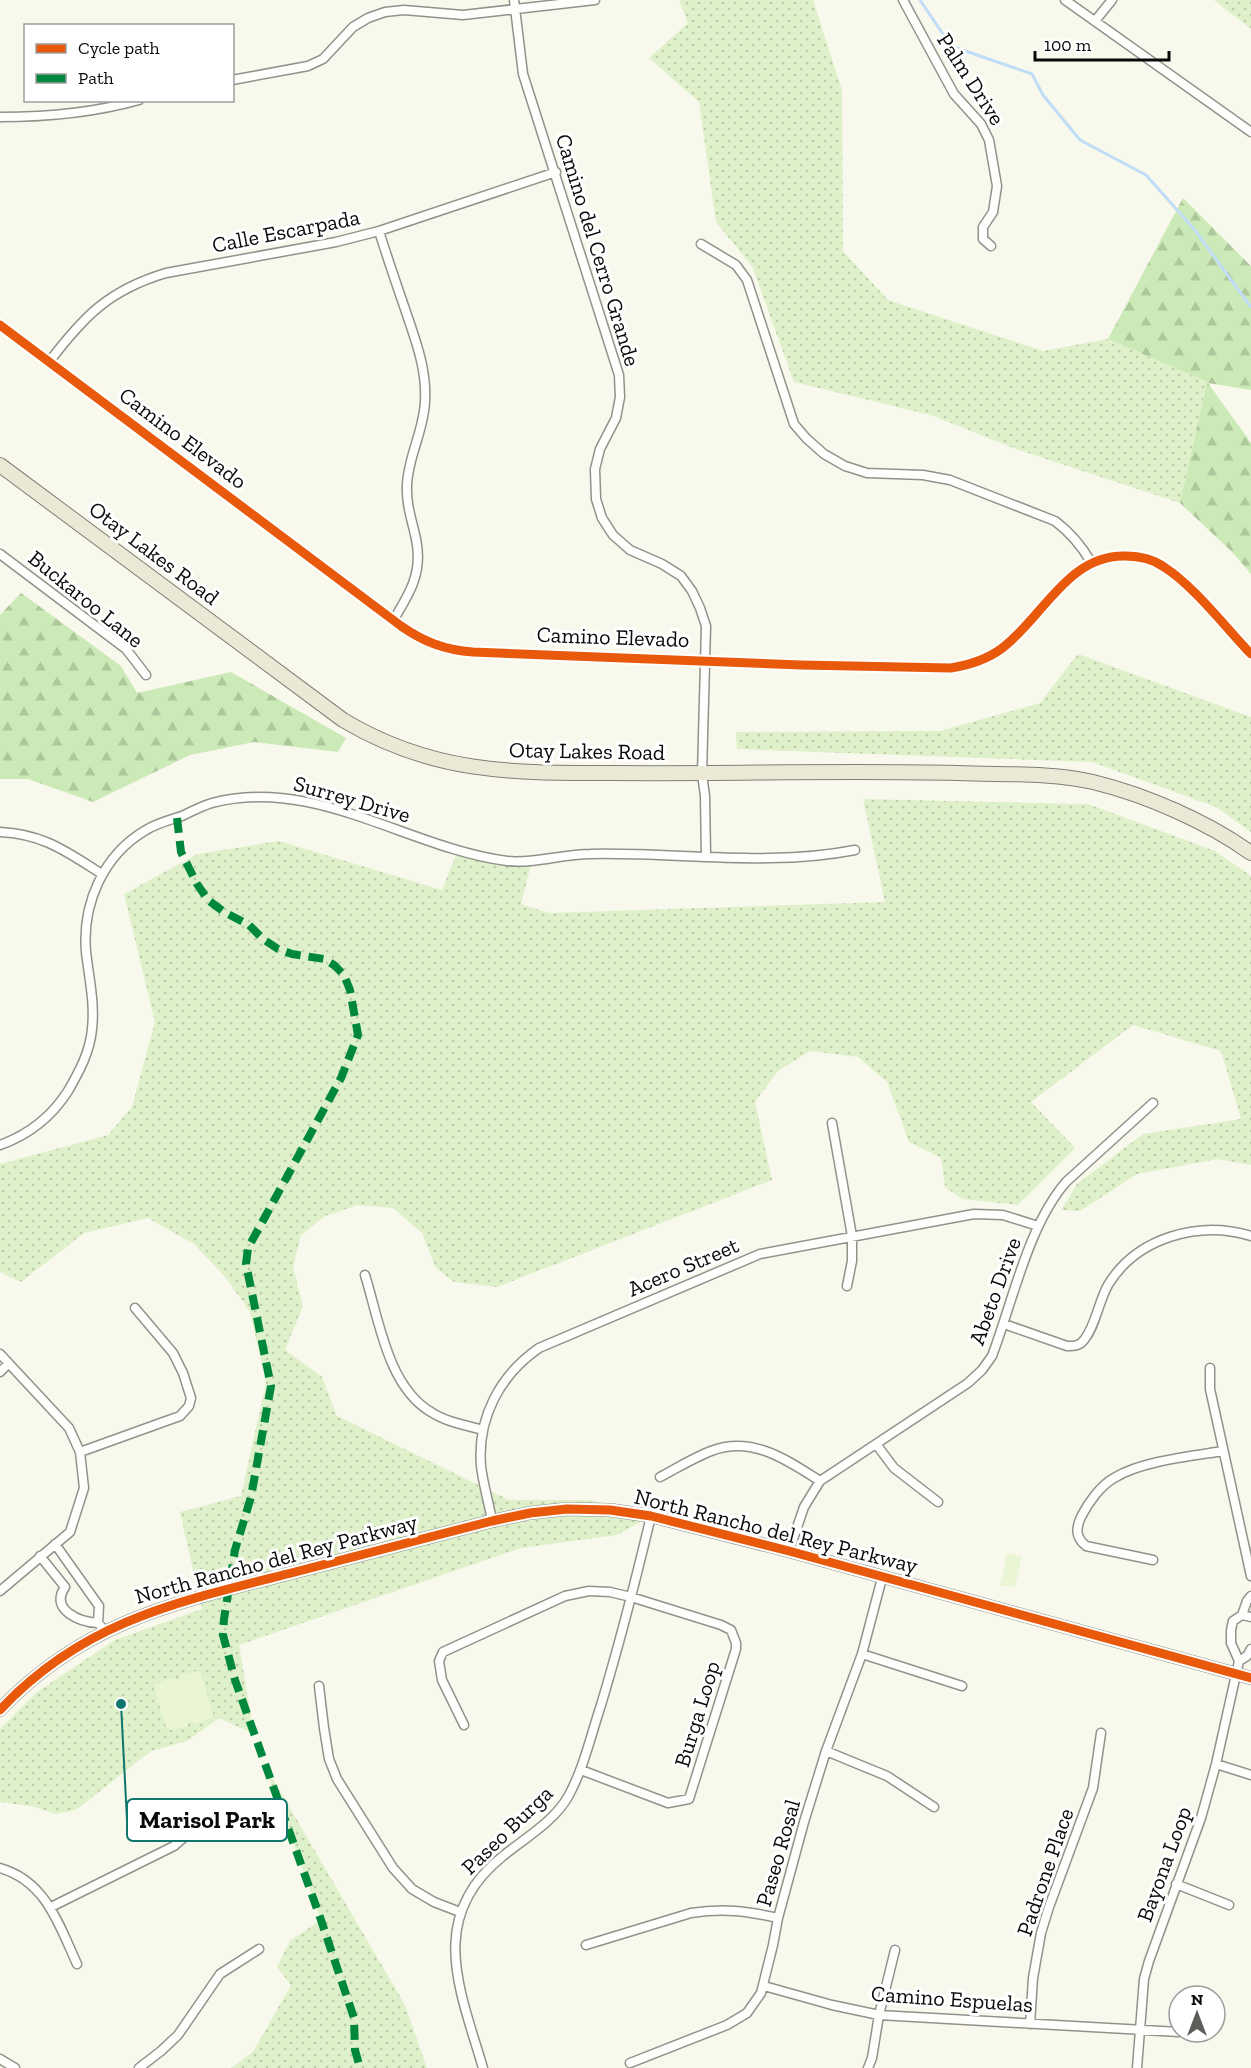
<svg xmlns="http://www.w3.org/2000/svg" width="1251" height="2068" viewBox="0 0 1251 2068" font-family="'Zilla Slab',serif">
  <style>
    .grass { fill: url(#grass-dots) }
    .forest { fill: url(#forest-firs) }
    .pitch { fill: #e9f5d4 }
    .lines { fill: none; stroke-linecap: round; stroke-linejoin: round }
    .stream { stroke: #bfddf6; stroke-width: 3 }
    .minor-casing { stroke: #92918c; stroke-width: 11 }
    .tertiary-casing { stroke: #92918c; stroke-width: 14 }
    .primary-casing { stroke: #7f7e79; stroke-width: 16 }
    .minor { stroke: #fefefc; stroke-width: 8 }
    .tertiary { stroke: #fefefc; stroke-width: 10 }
    .primary { stroke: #ebe9d5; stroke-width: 14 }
    .quiet { stroke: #00873e; stroke-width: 8; stroke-dasharray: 15 8; stroke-linecap: butt }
    .cycleway-casing { stroke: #fff; stroke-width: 13 }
    .cycleway { stroke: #e8590c; stroke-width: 9 }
    .labels { text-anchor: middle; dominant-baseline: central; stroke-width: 6; stroke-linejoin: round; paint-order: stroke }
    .street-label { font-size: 22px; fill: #0a0a0a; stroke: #fff }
    .leader { fill: none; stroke: #0f766e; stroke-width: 2 }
    .callout-dot { fill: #0f766e; stroke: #fff; stroke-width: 2 }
    .callout { fill: #fff; stroke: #0f766e; stroke-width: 2 }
    .callout-label { font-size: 24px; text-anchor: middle; font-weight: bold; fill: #0a0a0a }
  </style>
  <defs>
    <pattern id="grass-dots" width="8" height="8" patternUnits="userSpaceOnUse" patternTransform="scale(1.5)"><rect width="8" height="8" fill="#def1ca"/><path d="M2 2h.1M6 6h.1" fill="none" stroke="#bdcdac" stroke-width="1.8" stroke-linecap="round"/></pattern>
    <pattern id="forest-firs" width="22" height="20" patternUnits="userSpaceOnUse" patternTransform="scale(1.5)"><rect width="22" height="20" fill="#cceab7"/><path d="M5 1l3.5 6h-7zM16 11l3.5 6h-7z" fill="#aec79c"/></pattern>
  </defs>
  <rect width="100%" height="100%" fill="#f9f8ec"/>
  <!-- grass -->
  <path class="grass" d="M679 0H813L842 90 843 251 888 300 1043 351 1108 339 1207 382 1180 503 1016 449 931 415 794 382 752 266 716 222 699 102 649 58 688 23Z
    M1214 0H1251V29Z
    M1078 654 1251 717V832L1216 807 1092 762 737 749 736 732 940 731 1040 703Z
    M863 799 1088 804 1215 851 1251 876V1165L1217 1159 1137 1174 1080 1211 1061 1210 1077 1184 1143 1134 1241 1119 1221 1051 1133 1025 1031 1102 1075 1148 1018 1205 962 1199 945 1187 941 1158 909 1142 887 1082 858 1057 810 1051 778 1071 755 1102 772 1180 497 1287 454 1282 436 1268 422 1233 393 1208 358 1205 325 1216 301 1235 293 1267 303 1306 285 1350 322 1377 337 1416 509 1500H590L651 1516 617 1535 521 1548 239 1645 254 1734 219 1718 187 1741 151 1751 76 1810 55 1814 36 1807 0 1802V1729L37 1692 115 1640 202 1609 180 1512 241 1496 266 1383 250 1312 226 1278 194 1244 148 1218 84 1233 21 1282 0 1272V1164L108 1135 132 1107 155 1022 124 894 198 854 279 841 442 890 458 850 532 860 521 904 549 913 885 902Z
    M263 1762 405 2005 427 2068H231L253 2052 291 1985 277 1967 290 1941 321 1920Z"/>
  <!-- forest -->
  <path class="forest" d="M1183 198 1251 266V390L1208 383 1251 443V574L1232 552 1180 503 1207 382 1108 339Z
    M21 593 121 666 137 693 231 672 346 738 338 752 254 742 190 755 93 802 28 779H0V615Z"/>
  <!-- pitch -->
  <path class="pitch" d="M1007 1553 1022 1556 1015 1588 1000 1585Z
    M196 1671 201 1674 213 1713 212 1718 195 1724 190 1721 187 1726 171 1730 166 1727 154 1688 157 1683 173 1678 178 1680 181 1675Z"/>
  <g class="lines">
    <!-- stream -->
    <path class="stream" d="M920 0 951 46 1032 74 1043 95 1080 140 1146 175 1194 229 1251 307"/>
    <!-- minor casing -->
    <g class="minor-casing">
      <path id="minor" d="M514 0 523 74 619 375 620 397 616 418 600 449 595 469 596 499 602 518 613 535 630 550 662 564 681 576 692 591 700 608 706 626 702 774 705 796 706 856
        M903 0 954 94 981 124 989 140 997 186 993 212 983 227V239L991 246
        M1065 0 1251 132
        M1095 21 1112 0
        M232 80 308 66 323 59 353 27 368 18 385 12 404 10 463 15 595 0
        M0 117C48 117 93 113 139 100
        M379 231C387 257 396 283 405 309 415 339 427 369 425 401 424 431 408 456 407 485 406 505 412 520 416 539 423 572 410 593 394 619
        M701 244 736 265 747 280 794 424 806 438 824 454 845 466 867 473 923 475 950 480 1055 521C1071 533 1081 545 1091 562
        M0 325 401 626C424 642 445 650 473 652L801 665 951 668C969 665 986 660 1001 649 1043 618 1067 555 1125 556 1138 556 1153 559 1164 567 1194 586 1226 628 1251 654
        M49 362C84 316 109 290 166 273L336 242 379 231 556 172
        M0 554 126 649 146 675
        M0 832C44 834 67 852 102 874
        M832 1123 852 1236V1261L847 1286
        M0 1145C28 1135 52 1116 68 1091 79 1072 90 1052 92 1029 95 1003 89 978 86 952 82 904 103 855 146 830 157 823 170 820 182 816 192 811 202 806 212 803 315 776 408 848 507 861 534 864 563 854 590 854 678 852 768 867 855 850
        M365 1275C379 1320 388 1387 431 1412 446 1422 465 1425 483 1430
        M1004 1324 1067 1346C1075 1346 1079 1346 1084 1340 1096 1325 1098 1303 1108 1285 1137 1237 1200 1220 1251 1236
        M0 1354 69 1428 80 1452 84 1488 70 1532 0 1591
        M1210 1368V1389L1251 1576
        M0 1372 8 1364
        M876 1444 894 1468 938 1502
        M80 1452 180 1416 189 1406 191 1398 183 1373 173 1353 135 1308
        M660 1477C677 1468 693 1458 711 1451 752 1435 787 1460 820 1481
        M492 1521C489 1503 483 1484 481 1466 477 1418 500 1375 539 1348L760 1254 974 1214 1003 1215 1038 1226
        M55 1544 99 1606 98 1623
        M789 1551 804 1507 820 1481 968 1383 982 1370 992 1356C1013 1301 1028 1226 1066 1182L1153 1103
        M40 1556 65 1587C49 1610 80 1622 98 1623L105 1631
        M1153 1560 1086 1546C1075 1537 1076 1528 1081 1517 1088 1503 1100 1486 1114 1478 1142 1461 1192 1456 1223 1451
        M1242 1615 1251 1617
        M862 1654 962 1686
        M1239 1661 1247 1656 1251 1649
        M319 1686 324 1728 329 1759 337 1779 393 1868 412 1889 434 1902 460 1912
        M464 1725 442 1680 439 1661 443 1652 565 1596 589 1591 610 1592 631 1597 721 1625 731 1630 736 1643V1649L689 1799 668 1803 581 1770
        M826 1751 887 1776 934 1807
        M1216 1764 1251 1775
        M0 1868C46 1881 59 1925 77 1964
        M1176 1884 1229 1905
        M51 1907 174 1846 197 1826
        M586 1945 691 1913C724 1908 746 1911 778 1918
        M764 1986 832 2005 879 2015 1179 2032
        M1030 2024 1033 1978 1041 1933 1049 1907 1093 1788 1101 1733
        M1187 2032 1204 2033
        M0 2059 15 2068
        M630 2063 727 2025 747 2013 761 1993 773 1945 778 1918 804 1822 826 1751 862 1654 882 1578
        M139 2068 161 2051 178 2035 220 1974 259 1949
        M483 2068C460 1990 426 1917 503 1856 525 1838 555 1821 569 1795 584 1767 591 1735 601 1705 620 1642 636 1579 651 1516
        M868 2068 872 2058 879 2015 895 1950
        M1137 2068 1144 1979 1149 1961 1201 1818 1216 1764 1239 1661 1231 1643V1630L1233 1621 1242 1615 1247 1601 1251 1596"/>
    </g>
    <!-- tertiary casing -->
    <g class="tertiary-casing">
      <path id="tertiary" d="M0 1710C84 1620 181 1601 295 1572 361 1555 427 1538 492 1521L530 1513 567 1509 610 1510 651 1516 789 1551 1251 1678"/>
    </g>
    <!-- primary casing -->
    <g class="primary-casing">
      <path id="primary" d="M0 465 343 720C433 774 513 773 615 773 729 774 843 770 958 773 1002 775 1050 772 1093 782 1146 795 1206 821 1251 853"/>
    </g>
    <!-- minor -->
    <use href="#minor" class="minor"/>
    <!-- tertiary -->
    <use href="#tertiary" class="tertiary"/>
    <!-- primary -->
    <use href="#primary" class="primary"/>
    <!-- quiet -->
    <path class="quiet" d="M177 818 181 852 197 884 208 900 224 912 249 925 263 939 278 949 292 954 324 959 334 965 344 975 350 990 358 1035 341 1078 248 1248 246 1264 271 1386 251 1497 235 1550 224 1619 223 1635 235 1680 321 1920 354 2018 355 2050 360 2068"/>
    <!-- cycleway casing -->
    <g class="cycleway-casing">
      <path id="cycleway" d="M0 325 401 626C424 642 445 650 473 652L801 665 951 668C969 665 986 660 1001 649 1043 618 1067 555 1125 556 1138 556 1153 559 1164 567 1194 586 1226 628 1251 654
        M0 1710C84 1620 181 1601 295 1572 361 1555 427 1538 492 1521L530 1513 567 1509 610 1510 651 1516 789 1551 1251 1678"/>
    </g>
    <!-- cycleway -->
    <use href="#cycleway" class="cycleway"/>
  </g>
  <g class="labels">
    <!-- street labels -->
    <g class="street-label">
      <text transform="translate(971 79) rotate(57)">Palm Drive</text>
      <text transform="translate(286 231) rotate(-11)">Calle Escarpada</text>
      <text transform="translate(598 250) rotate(73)">Camino del Cerro Grande</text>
      <text transform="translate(183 438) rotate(37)">Camino Elevado</text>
      <text transform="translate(154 553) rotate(37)">Otay Lakes Road</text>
      <text transform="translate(86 599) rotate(39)">Buckaroo Lane</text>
      <text transform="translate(613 637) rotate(2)">Camino Elevado</text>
      <text transform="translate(587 751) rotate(1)">Otay Lakes Road</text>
      <text transform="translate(352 799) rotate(16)">Surrey Drive</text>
      <text transform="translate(683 1267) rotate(-23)">Acero Street</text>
      <text transform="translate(995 1291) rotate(-70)">Abeto Drive</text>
      <text transform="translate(776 1531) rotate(14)">North Rancho del Rey Parkway</text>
      <text transform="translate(276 1559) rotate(-15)">North Rancho del Rey Parkway</text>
      <text transform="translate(697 1714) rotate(-73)">Burga Loop</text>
      <text transform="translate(507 1830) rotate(-44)">Paseo Burga</text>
      <text transform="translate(778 1853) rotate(-74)">Paseo Rosal</text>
      <text transform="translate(1164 1864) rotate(-70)">Bayona Loop</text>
      <text transform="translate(1045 1872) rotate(-71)">Padrone Place</text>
      <text transform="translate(952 1999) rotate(4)">Camino Espuelas</text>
    </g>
  </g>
  <!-- callouts -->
  <path class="leader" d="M121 1704L127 1820"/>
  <circle class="callout-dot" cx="121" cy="1704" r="6"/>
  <rect class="callout" x="127" y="1799" width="160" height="42" rx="6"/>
  <g class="callout-label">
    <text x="207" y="1828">Marisol Park</text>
  </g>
  <!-- legend -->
  <rect x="24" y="24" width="210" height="78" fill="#ffffff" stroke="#9d9d9d" stroke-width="1.5"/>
  <rect x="36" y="44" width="30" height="9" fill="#e8590c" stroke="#9d9d9d" stroke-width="1.5"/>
  <text x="78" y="54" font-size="18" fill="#0a0a0a">Cycle path</text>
  <rect x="36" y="74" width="30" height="9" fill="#00873e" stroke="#9d9d9d" stroke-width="1.5"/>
  <text x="78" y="84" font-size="18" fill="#0a0a0a">Path</text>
  <!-- north arrow -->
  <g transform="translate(1197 2014)"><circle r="28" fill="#ffffff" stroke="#9d9d9d" stroke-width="1.5"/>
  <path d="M0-4.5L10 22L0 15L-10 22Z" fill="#5e5d59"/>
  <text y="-9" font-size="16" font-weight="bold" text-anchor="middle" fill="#0a0a0a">N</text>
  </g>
  <!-- scale -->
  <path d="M1035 51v9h134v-9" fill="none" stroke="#0a0a0a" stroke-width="3"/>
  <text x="1044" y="51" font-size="18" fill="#0a0a0a" stroke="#ffffff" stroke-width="4.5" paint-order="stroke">100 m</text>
</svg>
